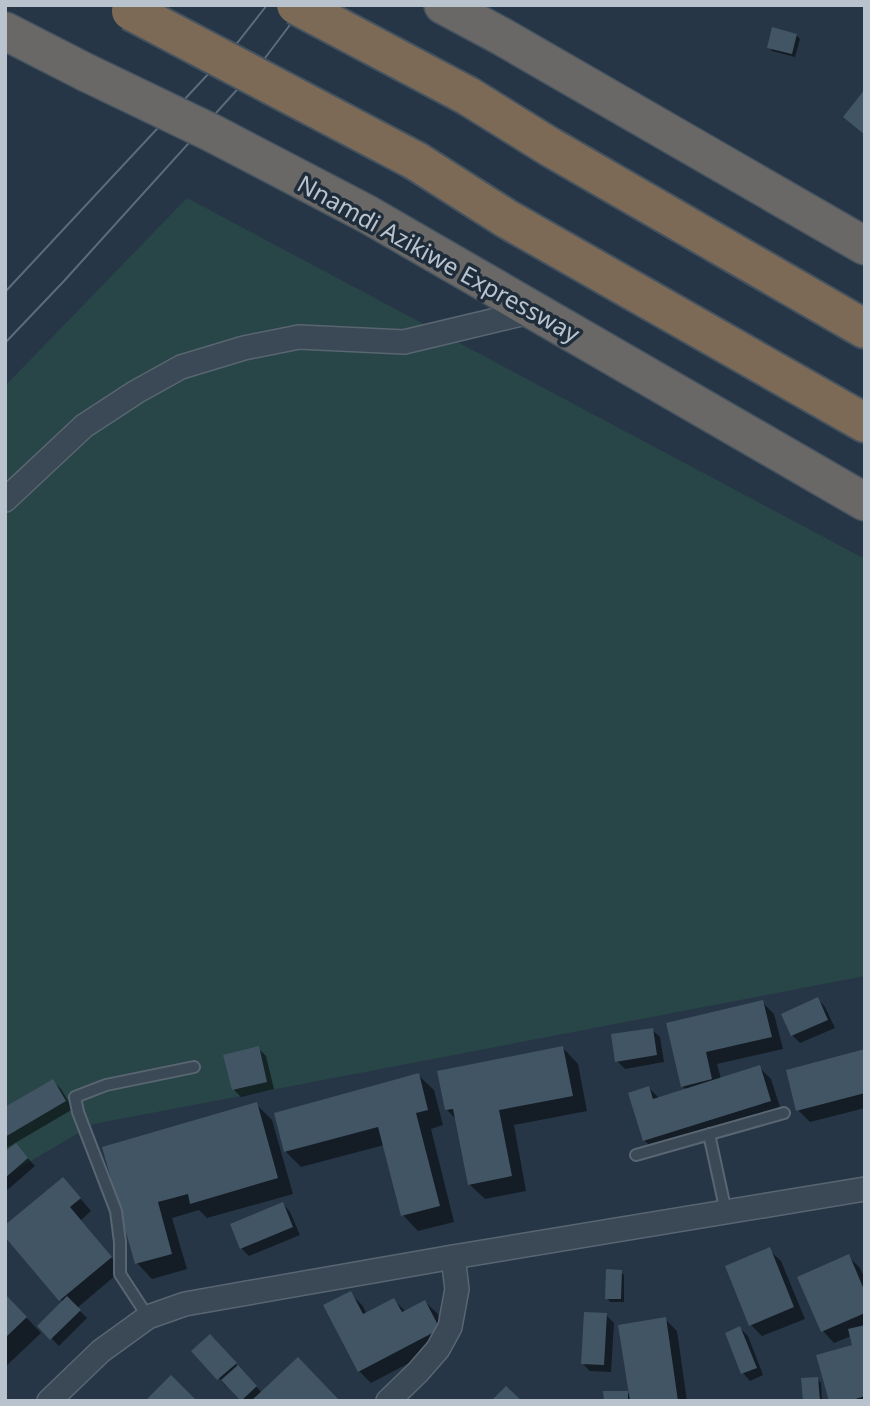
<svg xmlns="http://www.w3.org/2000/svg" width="870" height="1406" viewBox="0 0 870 1406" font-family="'Noto Sans',sans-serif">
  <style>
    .green { fill: #284647 }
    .shadow { fill: #0007 }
    .building { fill: #425565 }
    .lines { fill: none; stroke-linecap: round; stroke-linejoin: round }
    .service-casing { stroke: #596672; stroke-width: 14 }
    .minor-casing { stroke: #596672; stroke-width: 26 }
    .trunk-casing { stroke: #455360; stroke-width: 40 }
    .motorway-casing { stroke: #455360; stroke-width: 42 }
    .service { stroke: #3b4855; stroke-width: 10 }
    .minor { stroke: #3b4855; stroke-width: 23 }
    .trunk { stroke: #6a6866; stroke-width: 37 }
    .motorway { stroke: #7c6a57; stroke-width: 38 }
    .tram { stroke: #5d6c7c; stroke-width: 2 }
    .trunk-bridge-casing { stroke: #455360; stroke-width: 40; stroke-linecap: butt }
    .motorway-bridge-casing { stroke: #455360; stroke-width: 42; stroke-linecap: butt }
    .trunk-bridge { stroke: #6a6866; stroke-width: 37 }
    .motorway-bridge { stroke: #7c6a57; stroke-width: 38 }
    .labels { text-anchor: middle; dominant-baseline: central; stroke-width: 7; stroke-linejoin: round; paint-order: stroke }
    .street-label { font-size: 24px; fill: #b9c3ce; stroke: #1f2d3b }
  </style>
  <rect width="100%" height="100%" fill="#263646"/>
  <!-- green -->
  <path class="green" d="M187 198 865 559V976L94 1124 5 1176V386Z"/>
  <!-- shadow -->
  <path class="shadow" d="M796 35 800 39 795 57 772 51 769 47Z
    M818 999 825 1007 835 1028 800 1043 792 1035Z
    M762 1002 774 1014 783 1049 717 1064 721 1079 759 1067 771 1079 782 1113 656 1152 644 1140 649 1088 660 1099 687 1090 682 1086 668 1025Z
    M652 1030 660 1037 664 1062 625 1069 617 1061Z
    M258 1048 266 1056 274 1089 241 1097 234 1090Z
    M563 1048 578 1064 587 1111 514 1125 526 1191 485 1199 469 1184 457 1120 447 1110Z
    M865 1051V1108L810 1122 798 1110Z
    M418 1075 434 1090 443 1125 431 1129 454 1222 418 1231 403 1215 384 1145 301 1167 285 1151Z
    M53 1081 61 1089 73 1109 5 1149V1109Z
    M256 1104 272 1120 293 1194 207 1218 199 1210 172 1218 187 1269 152 1279 137 1263 104 1148Z
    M23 1153 35 1166 5 1192V1154Z
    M74 1191 91 1211 81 1220 122 1270 77 1308 87 1318 59 1346 39 1326 63 1302 5 1234Z
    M283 1204 290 1212 300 1235 249 1256 241 1248 232 1225Z
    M769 1250 781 1261 805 1319 762 1336 751 1325Z
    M848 1256 860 1268 865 1279V1401H830L854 1346 851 1336 834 1343 823 1331Z
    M621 1272 624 1275V1302H610L607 1298Z
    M350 1293 362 1305 367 1314 394 1300 406 1312 425 1302 437 1313 451 1341 371 1383 359 1371Z
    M5 1295 41 1333 5 1367Z
    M606 1315 614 1323 611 1372 590 1371 583 1364Z
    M665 1319 677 1331 687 1401H605L627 1392 631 1396Z
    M740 1328 748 1336 763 1375 750 1381 743 1373Z
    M217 1344 262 1393 338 1401H242L228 1385 226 1386 219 1378Z
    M817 1379 821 1383 822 1401H804Z"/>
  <!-- building -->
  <path class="building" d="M772 27 797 34 792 54 767 48Z
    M865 89V135L843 117Z
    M818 997 828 1020 791 1036 781 1014Z
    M763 1000 772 1037 706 1052 712 1079 681 1087 666 1023Z
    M653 1028 657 1055 615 1062 611 1034Z
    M259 1046 267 1082 232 1090 223 1055Z
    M563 1046 573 1096 499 1110 512 1176 468 1185 453 1109 445 1110 437 1071Z
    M865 1049V1093L796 1111 786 1070Z
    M760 1065 771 1101 643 1141 628 1093 649 1086 653 1099Z
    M419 1073 428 1110 416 1113 440 1206 401 1216 378 1127 284 1152 274 1113Z
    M53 1079 66 1101 5 1137V1107Z
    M257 1102 278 1178 190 1204 188 1194 158 1202 172 1254 135 1264 102 1147Z
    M16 1143 28 1158 5 1178V1152Z
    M63 1177 81 1198 70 1207 112 1257 59 1301 5 1237V1225Z
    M283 1202 293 1227 240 1249 230 1224Z
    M770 1247 794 1307 749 1326 725 1266Z
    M849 1254 865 1292V1313L821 1332 797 1277Z
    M606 1269 622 1270 621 1299H605Z
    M351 1291 363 1314 394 1298 402 1312 425 1300 440 1329 358 1372 323 1305Z
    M5 1294 27 1317 5 1338Z
    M67 1296 81 1310 50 1340 37 1326Z
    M584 1312 607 1313 604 1365 581 1364Z
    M666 1317 678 1401H630L618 1325Z
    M865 1325V1396L849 1401H829L816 1355 852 1345 848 1329Z
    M740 1326 757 1368 741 1374 725 1333Z
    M210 1334 237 1363 217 1380 191 1351Z
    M298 1357 340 1401H251Z
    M238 1365 257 1386 241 1401 221 1380Z
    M171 1375 197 1401H145Z
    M818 1377 820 1401H803L801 1378Z
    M506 1386 522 1401H491Z
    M603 1391H628V1401H604Z"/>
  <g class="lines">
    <!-- service casing -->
    <g class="service-casing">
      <path id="service" d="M709 1134 726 1212
        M636 1155 784 1113
        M148 1317 120 1274V1242L116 1211 78 1112 75 1097 106 1085 194 1067"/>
    </g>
    <!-- minor casing -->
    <g class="minor-casing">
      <path id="minor" d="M5 500 84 426 136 392 181 367 244 348 299 337 404 342 534 311
        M49 1401 101 1351 148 1317 185 1304 453 1257 865 1189
        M388 1401 418 1372 438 1349 450 1327 457 1289 453 1257"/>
    </g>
    <!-- trunk casing -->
    <g class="trunk-casing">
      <path id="trunk" d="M443 5 501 36 865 246
        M5 31 85 72
        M367 214 865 502"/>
    </g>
    <!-- motorway casing -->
    <g class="motorway-casing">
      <path id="motorway" d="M468 96 550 147 865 329
        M416 161 507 219 865 423"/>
    </g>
    <!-- service -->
    <use href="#service" class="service"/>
    <!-- minor -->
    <use href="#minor" class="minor"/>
    <!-- trunk -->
    <use href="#trunk" class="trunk"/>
    <!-- motorway -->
    <use href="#motorway" class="motorway"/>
    <!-- tram -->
    <path class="tram" d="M5 292 238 42 267 5
      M5 343 64 281 262 62 305 5"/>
    <!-- trunk-bridge casing -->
    <g class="trunk-bridge-casing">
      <path id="trunk-bridge" d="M85 72 212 133 367 214"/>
    </g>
    <!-- motorway-bridge casing -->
    <g class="motorway-bridge-casing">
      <path id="motorway-bridge" d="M296 5 468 96
        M131 11 416 161"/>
    </g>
    <!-- trunk-bridge -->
    <use href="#trunk-bridge" class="trunk-bridge"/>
    <!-- motorway-bridge -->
    <use href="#motorway-bridge" class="motorway-bridge"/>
  </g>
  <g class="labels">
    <!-- street labels -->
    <g class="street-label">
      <text transform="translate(439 258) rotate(29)">Nnamdi Azikiwe Expressway</text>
    </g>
  </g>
  <!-- border -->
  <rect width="870" height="1406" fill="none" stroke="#b9c3ce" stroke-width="14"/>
</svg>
